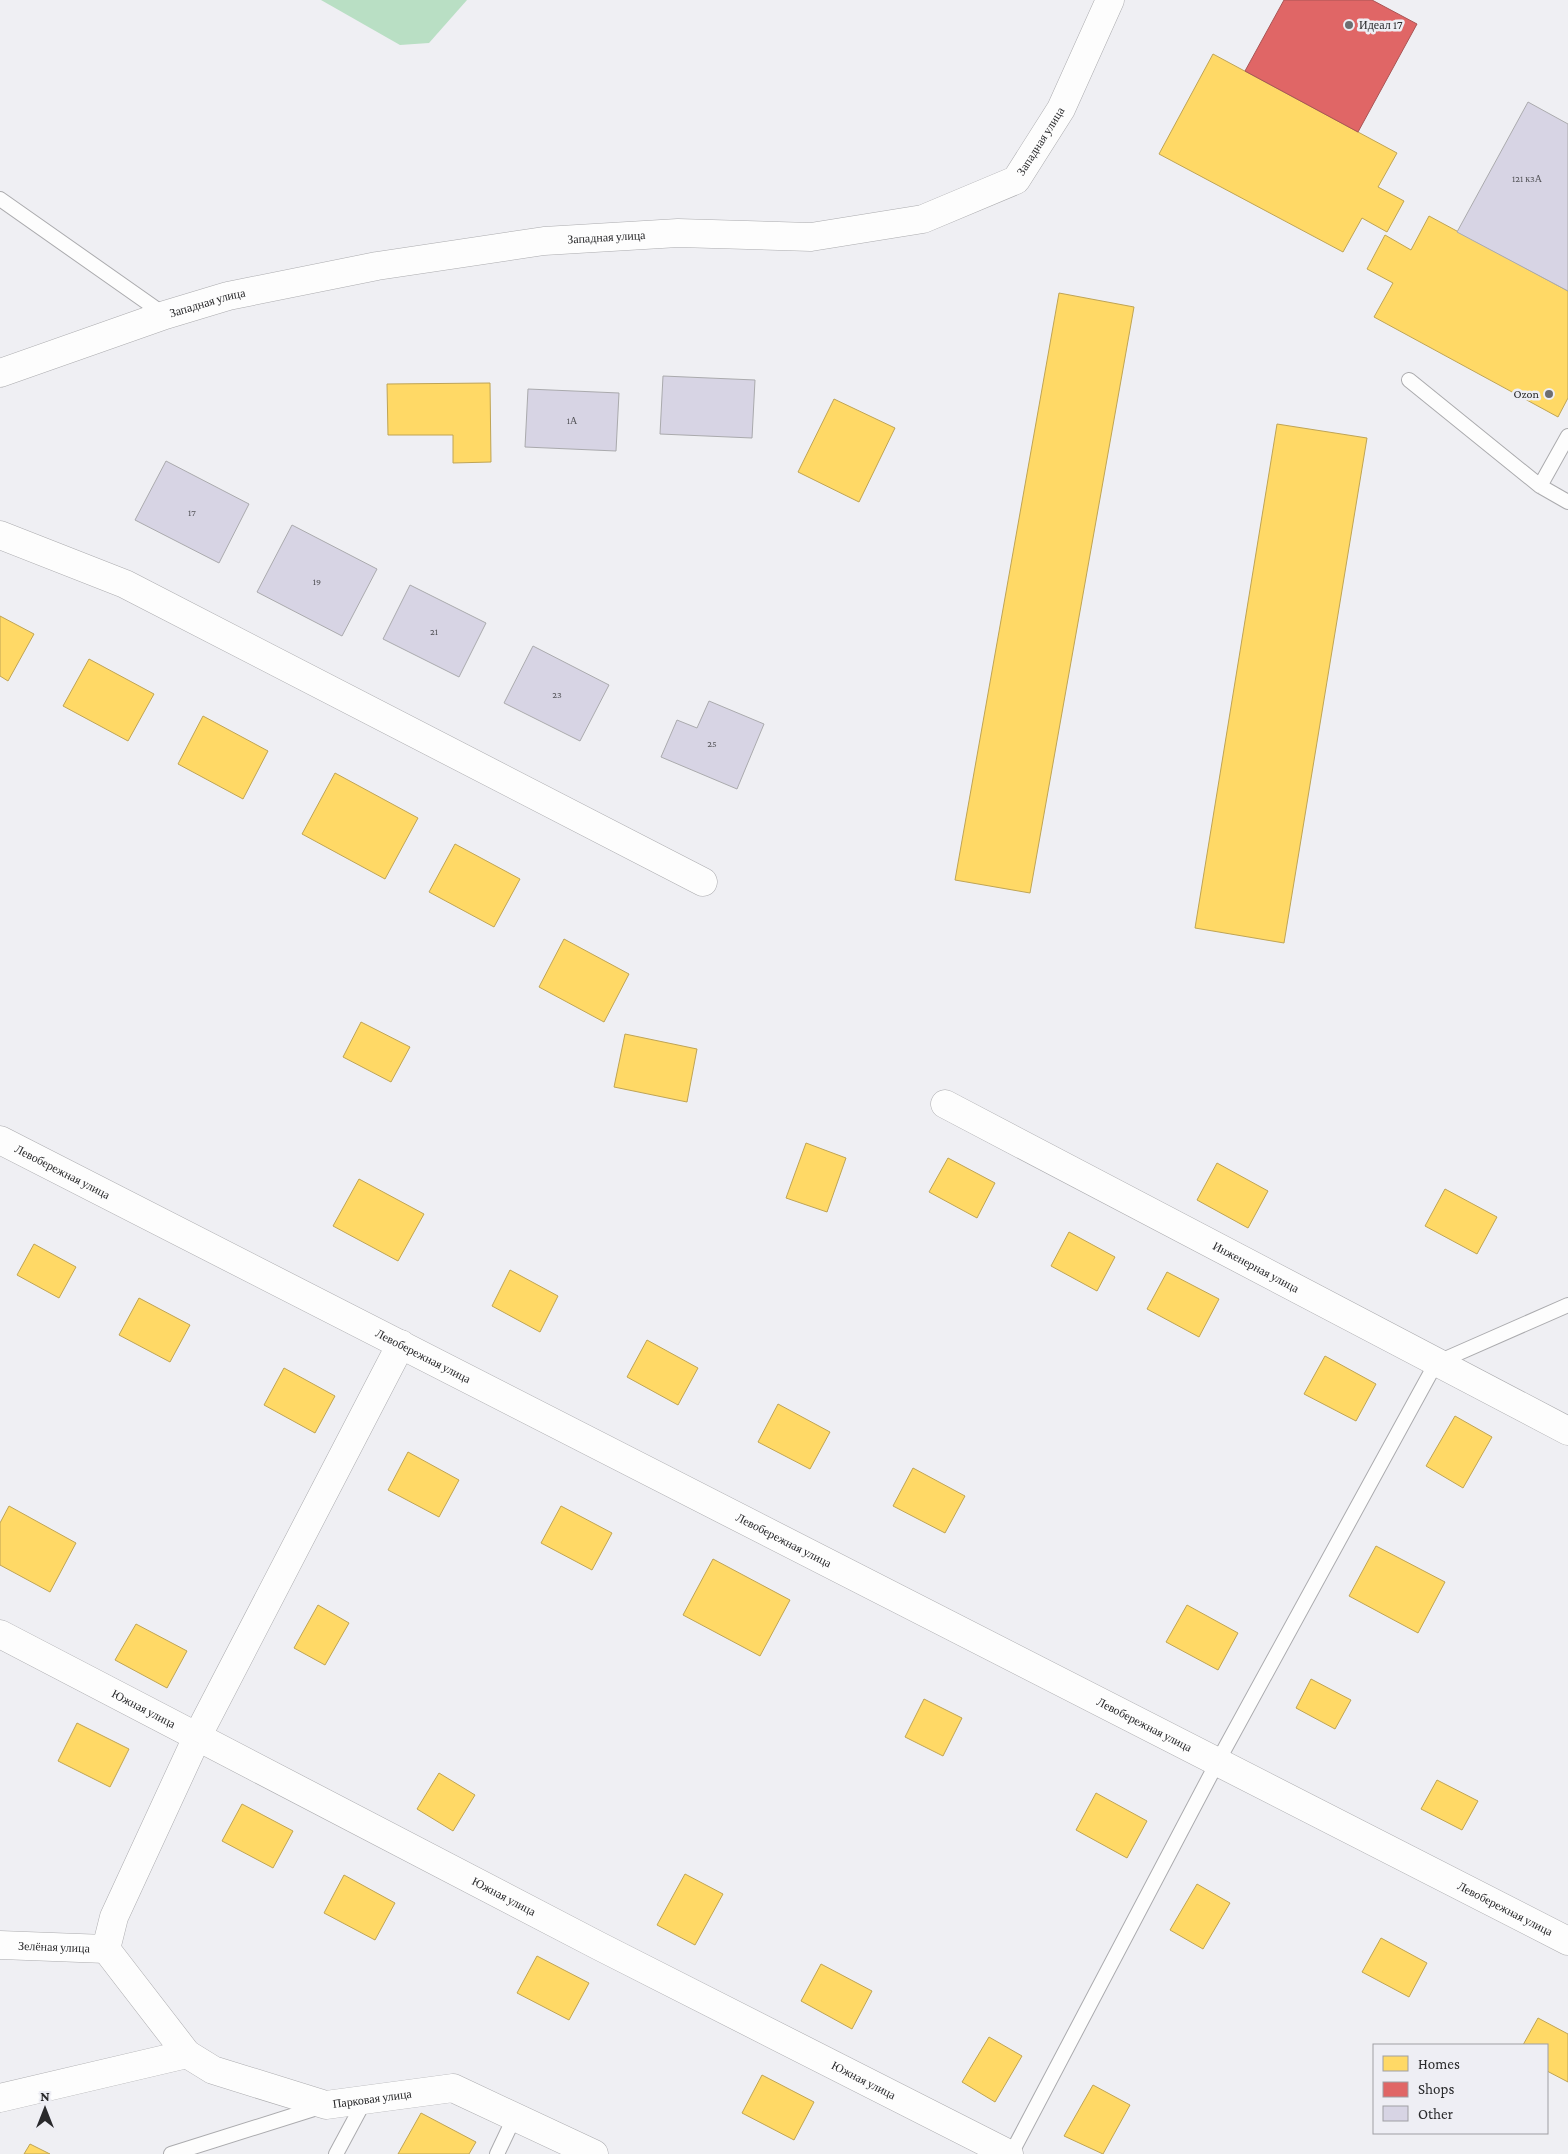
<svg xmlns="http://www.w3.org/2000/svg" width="1568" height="2154" viewBox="0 0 1568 2154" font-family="'Crimson Pro',serif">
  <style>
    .forest { fill: #b9dfc4 }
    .homes { fill: #ffd966; stroke: #bfa454 }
    .shops { fill: #e06666; stroke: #a95454 }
    .building { fill: #d7d4e4; stroke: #aaaaad }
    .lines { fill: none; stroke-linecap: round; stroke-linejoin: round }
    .lane-casing { stroke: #ababae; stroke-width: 16 }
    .street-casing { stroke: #ababae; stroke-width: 29 }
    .lane { stroke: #fdfdfd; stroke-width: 14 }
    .street { stroke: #fdfdfd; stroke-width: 28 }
    .poi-dot { fill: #6e6e71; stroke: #eeeef4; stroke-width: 2 }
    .labels { text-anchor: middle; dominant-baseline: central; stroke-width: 5; stroke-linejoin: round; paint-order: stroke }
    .number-label { font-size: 10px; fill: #545459 }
    .poi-label { font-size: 12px; fill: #29292b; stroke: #eeeef4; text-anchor: start }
    .street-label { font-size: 12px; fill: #29292b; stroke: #eeeef4 }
  </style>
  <rect width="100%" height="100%" fill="#efeff3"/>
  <!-- forest -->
  <path class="forest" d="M321 0H467L429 43 400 45Z"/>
  <!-- homes -->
  <path class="homes" d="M1213 54 1397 153 1378 187 1404 201 1387 232 1362 218 1343 252 1159 154Z
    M1429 216 1568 291V398L1558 417 1374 317 1393 283 1367 269 1385 235 1411 250Z
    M1059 293 1134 307 1030 893 955 880Z
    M490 383 491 462 453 463V435H388L387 384Z
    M834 399 895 428 859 502 798 472Z
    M1277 424 1367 438 1284 943 1195 928Z
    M0 616 34 634 8 681 0 676Z
    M89 659 154 694 128 741 63 706Z
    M203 716 268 751 243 799 178 764Z
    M335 773 418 818 385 879 302 834Z
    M455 844 520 879 494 927 429 892Z
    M564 939 629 974 604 1022 539 987Z
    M361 1022 410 1047 391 1082 343 1057Z
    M625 1034 697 1049 687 1102 614 1087Z
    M806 1143 846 1158 827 1212 786 1198Z
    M948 1158 995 1183 977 1218 929 1192Z
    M1217 1163 1268 1191 1248 1228 1197 1200Z
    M359 1179 424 1214 398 1261 333 1226Z
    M1445 1189 1497 1217 1477 1254 1425 1226Z
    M1069 1232 1115 1257 1097 1291 1051 1266Z
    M34 1244 76 1267 59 1298 17 1275Z
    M510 1270 558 1296 540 1332 492 1306Z
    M1167 1272 1219 1299 1199 1337 1147 1309Z
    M139 1298 190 1325 170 1362 119 1335Z
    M647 1340 698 1368 678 1405 627 1377Z
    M1325 1356 1376 1384 1356 1421 1304 1394Z
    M284 1368 335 1396 315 1433 264 1405Z
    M778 1404 830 1432 810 1469 758 1442Z
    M1455 1416 1492 1437 1463 1488 1426 1466Z
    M408 1452 459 1480 439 1517 388 1490Z
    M913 1468 965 1496 945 1533 893 1506Z
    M9 1506 76 1543 50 1592 0 1565V1523Z
    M561 1506 612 1533 592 1570 541 1543Z
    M1376 1546 1445 1582 1418 1633 1349 1596Z
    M713 1559 790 1600 760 1656 683 1615Z
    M318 1605 349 1623 325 1665 294 1648Z
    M1187 1605 1238 1633 1218 1670 1166 1642Z
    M136 1624 187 1651 167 1688 115 1660Z
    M1311 1679 1351 1700 1335 1729 1296 1708Z
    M924 1699 962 1718 943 1756 905 1737Z
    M77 1723 129 1749 110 1787 58 1761Z
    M439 1773 475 1795 453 1831 417 1809Z
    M1437 1780 1478 1801 1462 1830 1421 1809Z
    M1096 1793 1147 1821 1127 1858 1076 1830Z
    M242 1804 293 1831 273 1868 222 1841Z
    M685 1874 723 1894 695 1945 657 1925Z
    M344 1875 395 1903 375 1940 324 1913Z
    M1197 1884 1230 1903 1203 1949 1170 1930Z
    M1381 1938 1427 1963 1409 1997 1362 1972Z
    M537 1956 589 1983 569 2020 517 1993Z
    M821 1964 872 1991 852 2029 801 2001Z
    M1538 2018 1568 2034V2082L1547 2071V2045H1523Z
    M989 2037 1022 2056 995 2102 962 2082Z
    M762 2075 814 2102 794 2140 742 2113Z
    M1093 2085 1130 2105 1103 2154 1064 2136Z
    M421 2113 476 2142 469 2154H398Z
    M30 2144 50 2154H24Z"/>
  <!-- shops -->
  <path class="shops" d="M1284 0H1372L1417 24 1358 132 1245 71Z"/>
  <!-- building -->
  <path class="building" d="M1528 102 1568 124V291L1457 232Z
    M663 376 755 380 752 438 660 434Z
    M528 389 619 393 616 451 525 447Z
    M166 461 249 504 219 563 135 520Z
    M292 525 377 569 342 636 257 592Z
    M410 585 486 623 459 677 383 639Z
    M533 646 609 685 580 741 504 703Z
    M709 701 764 724 737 789 661 757 677 720 697 728Z"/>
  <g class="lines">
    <!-- lane casing -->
    <g class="lane-casing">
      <path id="lane" d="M0 199 165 315
        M1409 380 1540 486
        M1568 436 1540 486 1568 502
        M171 2154 320 2107
        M336 2154 365 2100
        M497 2154 515 2116
        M1011 2154 1218 1761 1436 1363 1568 1305"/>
    </g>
    <!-- street casing -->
    <g class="street-casing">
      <g id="street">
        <path id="s1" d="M0 373 165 315 228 296 377 266 544 241 678 233 811 237 923 219 1016 180 1061 109 1110 0"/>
        <path d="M0 535 125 584 703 882"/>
        <path id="s2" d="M945 1104 1568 1431"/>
        <path id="s3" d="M0 1140 1568 1941"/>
        <path id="s4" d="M0 1634 599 1946 1009 2154"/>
        <path id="s5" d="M0 1945 106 1949"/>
        <path d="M106 1949 114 1917 198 1735 401 1344"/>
        <path id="s6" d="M106 1949 187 2054 213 2070 326 2105 453 2088 594 2154"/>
        <path d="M0 2098 187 2054"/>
      </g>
    </g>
    <!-- lane -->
    <use href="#lane" class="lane"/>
    <!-- street -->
    <use href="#street" class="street"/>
  </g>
  <!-- markers -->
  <g class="poi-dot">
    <circle cx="1349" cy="25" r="5"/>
    <circle cx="1549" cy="394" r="5"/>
  </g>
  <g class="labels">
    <!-- number labels -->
    <g class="number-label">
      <text x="1527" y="178">121 к3А</text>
      <text x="572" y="420">1А</text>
      <text x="192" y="512">17</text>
      <text x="317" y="581">19</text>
      <text x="434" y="631">21</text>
      <text x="557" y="694">23</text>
      <text x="712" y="743">25</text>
    </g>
    <!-- poi labels -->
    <g class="poi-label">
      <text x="1359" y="25">Идеал 17</text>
      <text x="1539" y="394" text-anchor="end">Ozon</text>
    </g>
    <!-- street labels -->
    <g class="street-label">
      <text stroke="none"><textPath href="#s1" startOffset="1089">Западная улица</textPath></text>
      <text stroke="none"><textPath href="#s1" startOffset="624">Западная улица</textPath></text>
      <text stroke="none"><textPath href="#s1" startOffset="219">Западная улица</textPath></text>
      <text stroke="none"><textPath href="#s3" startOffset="70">Левобережная улица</textPath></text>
      <text stroke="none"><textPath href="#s2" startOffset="351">Инженерная улица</textPath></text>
      <text stroke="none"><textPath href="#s3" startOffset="475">Левобережная улица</textPath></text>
      <text stroke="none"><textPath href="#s3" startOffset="880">Левобережная улица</textPath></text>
      <text stroke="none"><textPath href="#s4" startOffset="162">Южная улица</textPath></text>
      <text stroke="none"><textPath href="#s3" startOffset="1285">Левобережная улица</textPath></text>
      <text stroke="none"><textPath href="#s4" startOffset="568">Южная улица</textPath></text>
      <text stroke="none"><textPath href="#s3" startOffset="1690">Левобережная улица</textPath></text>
      <text stroke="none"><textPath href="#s5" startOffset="54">Зелёная улица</textPath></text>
      <text stroke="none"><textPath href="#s4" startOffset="972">Южная улица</textPath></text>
      <text stroke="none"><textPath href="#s6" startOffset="328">Парковая улица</textPath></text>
    </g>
  </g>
  <!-- legend -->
  <rect x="1373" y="2044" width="175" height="90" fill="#eeeef4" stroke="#9f9fa4"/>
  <rect x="1383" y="2056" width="25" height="15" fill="#ffd966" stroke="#9f9fa4"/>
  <text x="1418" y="2069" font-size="15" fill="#29292b">Homes</text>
  <rect x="1383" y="2082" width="25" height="15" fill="#e06666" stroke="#9f9fa4"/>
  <text x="1418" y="2094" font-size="15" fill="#29292b">Shops</text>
  <rect x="1383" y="2106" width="25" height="15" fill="#d7d4e4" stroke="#9f9fa4"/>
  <text x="1418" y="2119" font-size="15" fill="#29292b">Other</text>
  <!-- north arrow -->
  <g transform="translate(45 2109)" stroke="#eeeef4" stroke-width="4" paint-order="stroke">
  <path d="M0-4L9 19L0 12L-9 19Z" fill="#29292b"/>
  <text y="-8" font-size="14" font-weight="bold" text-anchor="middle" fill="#29292b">N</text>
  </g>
</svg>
